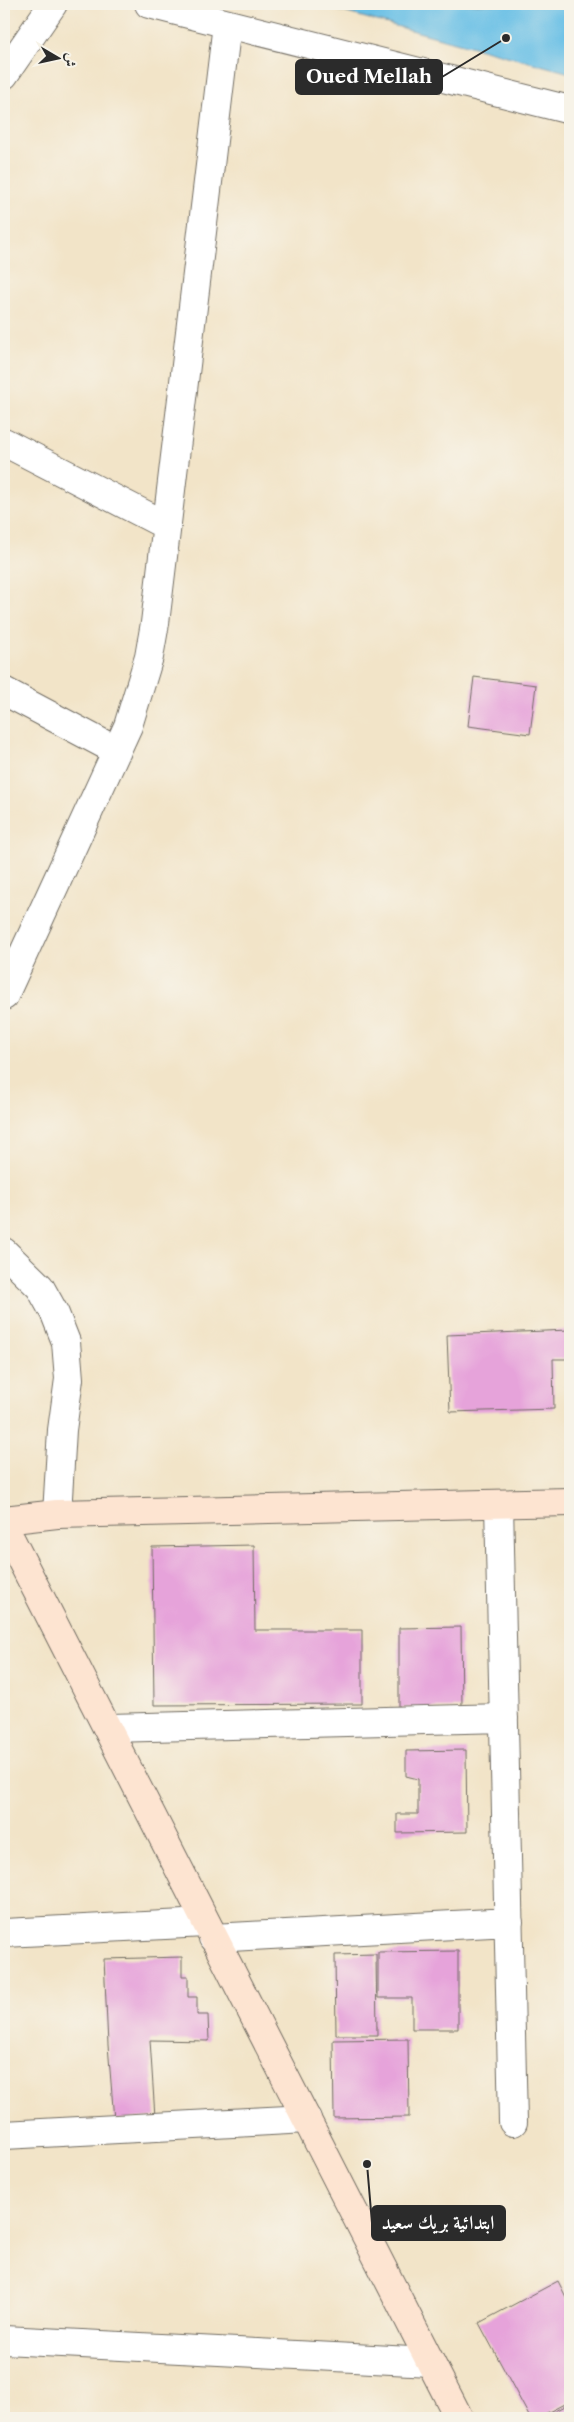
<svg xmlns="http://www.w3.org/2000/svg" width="574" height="2422" viewBox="0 0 574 2422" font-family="'Libre Caslon Text',Amiri,serif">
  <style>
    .water { fill: #69c0e6; stroke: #4a7688 }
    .building { fill: #e6a3da }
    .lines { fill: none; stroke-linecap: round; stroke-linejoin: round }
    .street-casing { stroke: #716c62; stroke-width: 30 }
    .secondary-casing { stroke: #716c62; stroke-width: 30 }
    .street { stroke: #fff; stroke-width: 28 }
    .secondary { stroke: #fde4d1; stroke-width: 28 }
    .leader { fill: none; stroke: #2b2b2b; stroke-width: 2 }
    .callout-dot { fill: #2b2b2b; stroke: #f7f3e8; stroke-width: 2 }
    .callout { fill: #2b2b2b; stroke: #2b2b2b; stroke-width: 2 }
    .callout-label { font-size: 19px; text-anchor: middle; font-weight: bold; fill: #fff }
  </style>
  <rect width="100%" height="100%" fill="#f7f3e8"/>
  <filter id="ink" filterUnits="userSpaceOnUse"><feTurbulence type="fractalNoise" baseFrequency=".02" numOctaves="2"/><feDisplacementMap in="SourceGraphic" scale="10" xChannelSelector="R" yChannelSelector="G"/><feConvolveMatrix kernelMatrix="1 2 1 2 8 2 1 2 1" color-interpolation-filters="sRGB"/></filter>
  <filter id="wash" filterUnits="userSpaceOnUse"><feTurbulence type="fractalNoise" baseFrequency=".0096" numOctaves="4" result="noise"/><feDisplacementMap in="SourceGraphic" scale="20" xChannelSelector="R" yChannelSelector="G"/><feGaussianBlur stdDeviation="1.12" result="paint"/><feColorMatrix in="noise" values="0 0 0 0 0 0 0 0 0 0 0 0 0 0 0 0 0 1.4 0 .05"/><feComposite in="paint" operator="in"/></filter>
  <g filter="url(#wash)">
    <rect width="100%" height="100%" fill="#f2e4c8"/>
    <!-- water -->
    <path class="water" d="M314 4H570V73Z"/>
    <g id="blocks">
      <!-- building -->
      <path class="building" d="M474 677 536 685 530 734 468 726Z
        M570 1330V1359H553L554 1409 450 1412 447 1335Z
        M254 1545 255 1630H362V1704L154 1705 152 1547Z
        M461 1627 462 1708H399V1628Z
        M466 1750 467 1832 397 1833V1814H418V1779L406 1776V1751Z
        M458 1951V2029H412V1998H378V1952Z
        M376 1954 377 2035H336L335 1955Z
        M182 1957V1976H188V1997H197V2015H208L209 2041 150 2040 155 2117 114 2120 108 2045 104 1959Z
        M408 2039 409 2117 334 2118 333 2040Z
        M558 2281 570 2305V2401L537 2418H530L479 2323Z
        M570 2403V2418H551L549 2414Z"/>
    </g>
  </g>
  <g filter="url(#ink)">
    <use href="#blocks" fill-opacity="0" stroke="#716c62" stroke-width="1"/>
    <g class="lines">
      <!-- street casing -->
      <g class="street-casing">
        <path id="street" d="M149 4 570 110
          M4 75 53 4
          M4 442 167 526
          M4 691 117 751
          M4 996 128 726 149 657 155 623 227 24
          M4 1252 40 1287 55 1314 66 1342 69 1379 62 1430 57 1514
          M499 1504 513 2122
          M109 1728 504 1718
          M4 1933 205 1923
          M213 1938 509 1922
          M4 2135 307 2119
          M4 2340 430 2362"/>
      </g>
      <!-- secondary casing -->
      <g class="secondary-casing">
        <path id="secondary" d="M4 1520 57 1514 570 1502
          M4 1526 459 2418"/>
      </g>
      <!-- street -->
      <use href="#street" class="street"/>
      <!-- secondary -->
      <use href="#secondary" class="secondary"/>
    </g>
  </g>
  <!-- callouts -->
  <path class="leader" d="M506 38L442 77M367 2164L372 2223"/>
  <g class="callout-dot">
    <circle cx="506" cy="38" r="5"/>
    <circle cx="367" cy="2164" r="5"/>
  </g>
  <g class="callout">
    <rect x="296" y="60" width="146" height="34" rx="5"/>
    <rect x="372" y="2206" width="133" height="34" rx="5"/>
  </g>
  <g class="callout-label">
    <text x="369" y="83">Oued Mellah</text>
    <text x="438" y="2229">ابتدائية بريك سعيد</text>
  </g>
  <!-- margin -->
  <rect width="574" height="2422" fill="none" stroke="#f7f3e8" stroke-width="20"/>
  <!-- north arrow -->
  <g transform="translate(58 58) rotate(99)" stroke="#f7f3e8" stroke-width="4" paint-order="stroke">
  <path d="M0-4L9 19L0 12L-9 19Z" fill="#2b2b2b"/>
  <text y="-8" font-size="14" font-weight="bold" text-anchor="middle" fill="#2b2b2b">ش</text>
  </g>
</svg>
